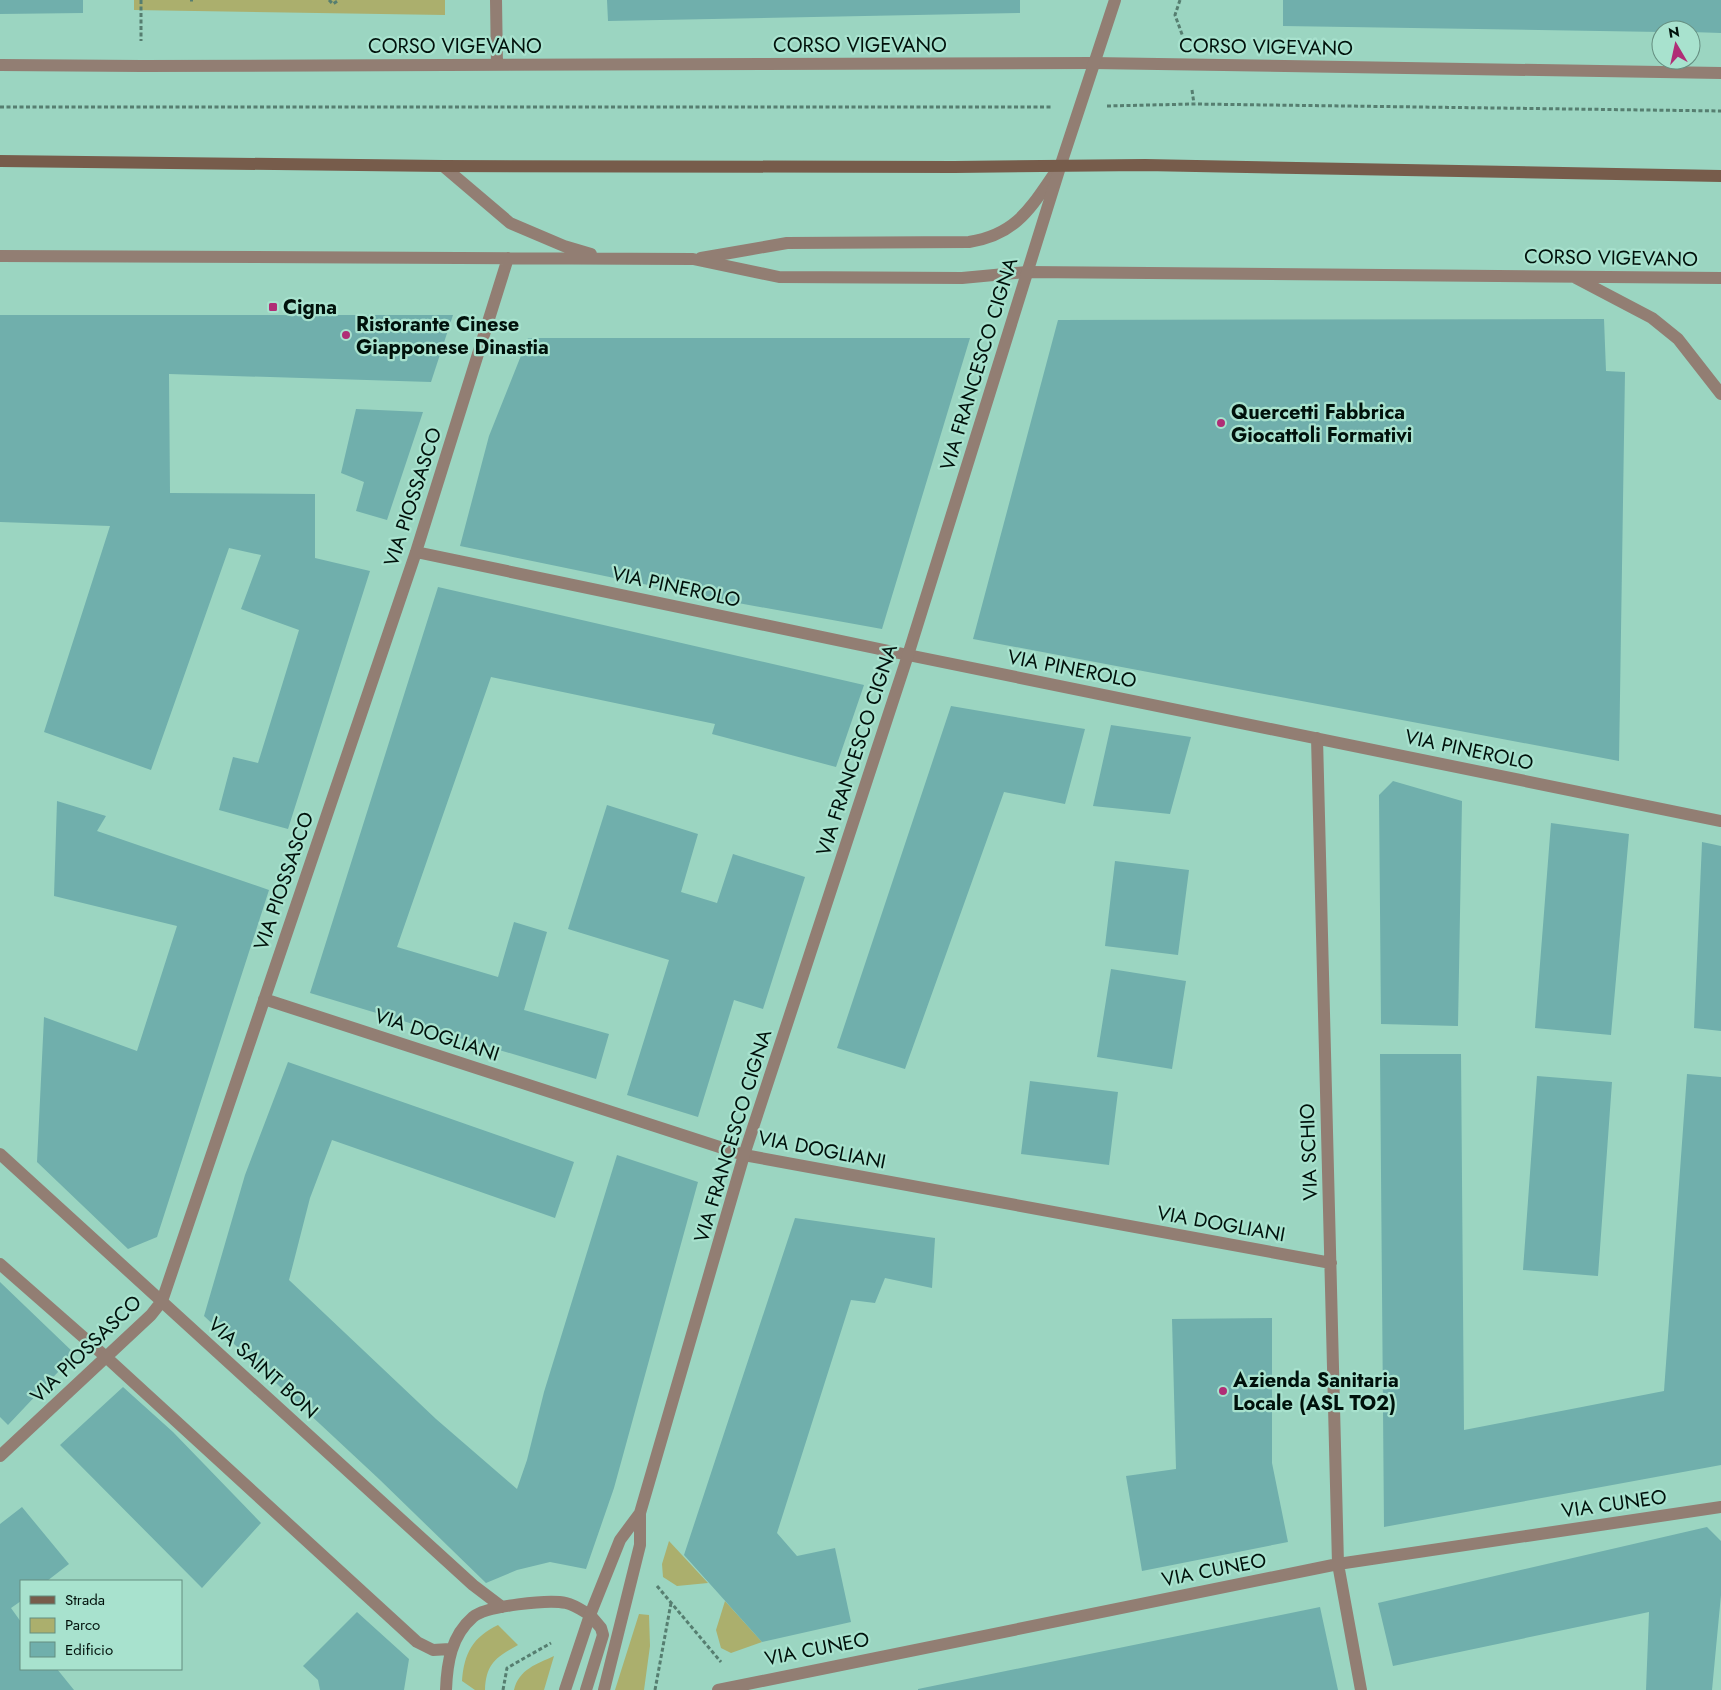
<svg xmlns="http://www.w3.org/2000/svg" width="1721" height="1690" viewBox="0 0 1721 1690" font-family="Jost,sans-serif">
  <style>
    .green { fill: #abaf6d }
    .building { fill: #70afac }
    .lines { fill: none; stroke-linecap: round; stroke-linejoin: round }
    .path { stroke: #567e70; stroke-width: 3; stroke-dasharray: 4 2.5; stroke-linecap: butt }
    .minor { stroke: #927e73; stroke-width: 12 }
    .tertiary { stroke: #927e73; stroke-width: 12 }
    .secondary { stroke: #775c4b; stroke-width: 12 }
    .poi-dot { fill: #b02d76; stroke: #a8e2ce; stroke-width: 2 }
    .labels { text-anchor: middle; dominant-baseline: central; stroke-width: 4.5; stroke-linejoin: round; paint-order: stroke }
    .street-label { font-size: 20px; fill: #00110b; stroke: #a8e2ce }
    .poi-label { font-size: 20px; font-weight: bold; fill: #00110b; stroke: #a8e2ce; text-anchor: start }
  </style>
  <rect width="100%" height="100%" fill="#9bd5c1"/>
  <!-- green -->
  <path class="green" d="M134 0H445V15L134 10Z
    M669 1541 708 1583 677 1586 663 1577 662 1564Z
    M725 1601 762 1642 731 1653 721 1648 716 1630Z
    M639 1614 649 1615 650 1646 644 1690H615Z
    M498 1625 518 1645C497 1657 486 1663 485 1690H475L462 1681C464 1653 473 1637 498 1625Z
    M554 1656 544 1690H514C519 1669 537 1664 554 1656Z"/>
  <!-- building -->
  <path class="building" d="M0 0H83V13L0 14Z
    M607 0H1020V13L608 21Z
    M1283 0H1721V33L1691 32V30H1661V32L1283 26Z
    M0 315H453L431 382 169 374 170 493 315 494V558L370 571 288 829 219 810 233 757 258 763 299 630 241 609 261 555 229 548 151 770 44 732 110 526 0 522Z
    M1604 319 1606 371 1625 372 1619 761 973 639 1058 320Z
    M528 338H970L882 629 716 599 460 546 489 436Z
    M356 409 423 412 387 520 356 511 364 482 341 473Z
    M438 587 864 685 836 767 712 734 715 724 491 677 397 947 498 977 514 922 547 932 524 1010 609 1034 596 1079 310 993Z
    M951 706 1085 729 1065 804 1004 792 905 1069 837 1048Z
    M1111 725 1191 737 1170 814 1093 806Z
    M1393 781 1462 801 1458 1026 1381 1024 1379 795Z
    M57 801 106 816 97 831 269 890 157 1237 128 1249 37 1162 44 1017 137 1051 177 926 54 896Z
    M607 805 698 834 681 892 717 903 733 854 805 877 763 1009 734 1000 698 1117 627 1095 669 960 568 929Z
    M1551 823 1629 834 1611 1035 1535 1028Z
    M1702 842 1721 846V1031L1694 1028Z
    M1115 861 1189 870 1178 955 1105 946Z
    M1111 969 1186 981 1172 1069 1097 1057Z
    M1380 1054H1461L1464 1430 1664 1391 1687 1074 1721 1077V1465L1384 1527Z
    M288 1062 574 1162 555 1218 332 1140 310 1198 289 1280 436 1419 517 1489 527 1460 544 1392 617 1155 698 1182 614 1488 586 1569 550 1562 517 1570 486 1583 379 1479 204 1316 245 1175Z
    M1537 1076 1612 1082 1598 1276 1523 1270Z
    M1030 1081 1118 1092 1109 1165 1021 1154Z
    M795 1218 935 1238 932 1288 885 1278 875 1303 851 1300 777 1533 797 1556 835 1548 851 1622 762 1642 684 1555Z
    M0 1282 75 1354 8 1425 0 1417Z
    M1272 1318V1463L1288 1542 1142 1571 1126 1476 1176 1469 1172 1319Z
    M123 1387 173 1432 261 1523 202 1588 60 1445Z
    M22 1507 69 1564 47 1581H21V1601L11 1608 21 1622V1669H57L74 1690H0V1524Z
    M1707 1527 1721 1541V1595L1712 1690H1646L1649 1612 1393 1666 1378 1603Z
    M1320 1607 1338 1690H918V1689Z
    M357 1612 409 1659 404 1690H320L318 1680 303 1666Z"/>
  <g class="lines">
    <!-- path -->
    <path class="path" d="M141 0V41
      M190 0H193
      M329 0 333 4 339 0
      M1180 0 1175 15 1183 37
      M1192 90 1194 104
      M1107 106 1194 104 1721 111
      M0 107H1053
      M657 1586 721 1662
      M503 1690 507 1668 551 1643
      M655 1690 671 1603"/>
    <!-- minor -->
    <path class="minor" d="M496 0 497 65
      M0 65 142 66 1093 63 1721 73
      M443 166 510 223 564 246 591 254
      M0 256 693 259 779 277 962 278 1027 272 1721 278
      M701 258 787 243 969 242C1019 234 1032 205 1059 167
      M1574 277 1652 318 1678 339 1721 394
      M416 552 908 655 1721 821
      M1317 738 1338 1564 1361 1690
      M264 999 744 1155 1331 1263
      M0 1154 473 1585 502 1607
      M0 1264 106 1357 417 1642 433 1650 450 1649
      M0 1456 151 1315 162 1301 416 552 508 258
      M446 1690C447 1663 451 1636 473 1617 486 1606 549 1599 566 1603 575 1605 583 1611 590 1615
      M718 1690 1338 1564 1721 1507"/>
    <!-- tertiary -->
    <path class="tertiary" d="M565 1690 590 1615 620 1540 640 1513
      M586 1690 603 1635 601 1628 590 1615
      M604 1690 640 1545V1513L744 1155 908 655 1061 164 1115 0"/>
    <!-- secondary -->
    <path class="secondary" d="M0 161 443 166 954 167 1145 165 1721 176"/>
  </g>
  <!-- markers -->
  <g class="poi-dot">
    <rect x="268" y="302" width="10" height="10" rx="2.5"/>
    <circle cx="346" cy="335" r="5"/>
    <circle cx="1221" cy="423" r="5"/>
    <circle cx="1223" cy="1391" r="5"/>
  </g>
  <g class="labels">
    <!-- street labels -->
    <g class="street-label">
      <text x="860" y="45">CORSO VIGEVANO</text>
      <text x="455" y="46">CORSO VIGEVANO</text>
      <text transform="translate(1266 47) rotate(1)">CORSO VIGEVANO</text>
      <text transform="translate(1611 258) rotate(1)">CORSO VIGEVANO</text>
      <text transform="translate(979 364) rotate(-73)">VIA FRANCESCO CIGNA</text>
      <text transform="translate(413 497) rotate(-72)">VIA PIOSSASCO</text>
      <text transform="translate(676 587) rotate(12)">VIA PINEROLO</text>
      <text transform="translate(1072 669) rotate(11)">VIA PINEROLO</text>
      <text transform="translate(857 750) rotate(-72)">VIA FRANCESCO CIGNA</text>
      <text transform="translate(1469 750) rotate(12)">VIA PINEROLO</text>
      <text transform="translate(284 881) rotate(-71)">VIA PIOSSASCO</text>
      <text transform="translate(437 1035) rotate(18)">VIA DOGLIANI</text>
      <text transform="translate(733 1136) rotate(-73)">VIA FRANCESCO CIGNA</text>
      <text transform="translate(822 1150) rotate(11)">VIA DOGLIANI</text>
      <text transform="translate(1309 1152) rotate(-92)">VIA SCHIO</text>
      <text transform="translate(1221 1224) rotate(10)">VIA DOGLIANI</text>
      <text transform="translate(86 1349) rotate(-44)">VIA PIOSSASCO</text>
      <text transform="translate(263 1368) rotate(42)">VIA SAINT BON</text>
      <text transform="translate(1614 1504) rotate(-8)">VIA CUNEO</text>
      <text transform="translate(1214 1570) rotate(-11)">VIA CUNEO</text>
      <text transform="translate(817 1649) rotate(-11)">VIA CUNEO</text>
    </g>
    <!-- poi labels -->
    <g class="poi-label">
      <text x="283" y="307">Cigna</text>
      <text x="356" y="324">Ristorante Cinese<tspan x="356" dy="23">Giapponese Dinastia</tspan></text>
      <text x="1231" y="412">Quercetti Fabbrica<tspan x="1231" dy="23">Giocattoli Formativi</tspan></text>
      <text x="1233" y="1380">Azienda Sanitaria<tspan x="1233" dy="23">Locale (ASL TO2)</tspan></text>
    </g>
  </g>
  <!-- legend -->
  <rect x="20" y="1580" width="162" height="90" fill="#a8e2ce" stroke="#658e80"/>
  <rect x="30" y="1596" width="25" height="8" fill="#775c4b" stroke="#658e80"/>
  <text x="65" y="1605" font-size="15" fill="#00110b">Strada</text>
  <rect x="30" y="1618" width="25" height="15" fill="#abaf6d" stroke="#658e80"/>
  <text x="65" y="1630" font-size="15" fill="#00110b">Parco</text>
  <rect x="30" y="1642" width="25" height="15" fill="#70afac" stroke="#658e80"/>
  <text x="65" y="1655" font-size="15" fill="#00110b">Edificio</text>
  <!-- north arrow -->
  <g transform="translate(1676 45) rotate(351)"><circle r="24" fill="#a8e2ce" stroke="#658e80"/>
  <path d="M0-4L9 19L0 12L-9 19Z" fill="#b02d76"/>
  <text y="-8" font-size="14" font-weight="bold" text-anchor="middle" fill="#00110b">N</text>
  </g>
</svg>
